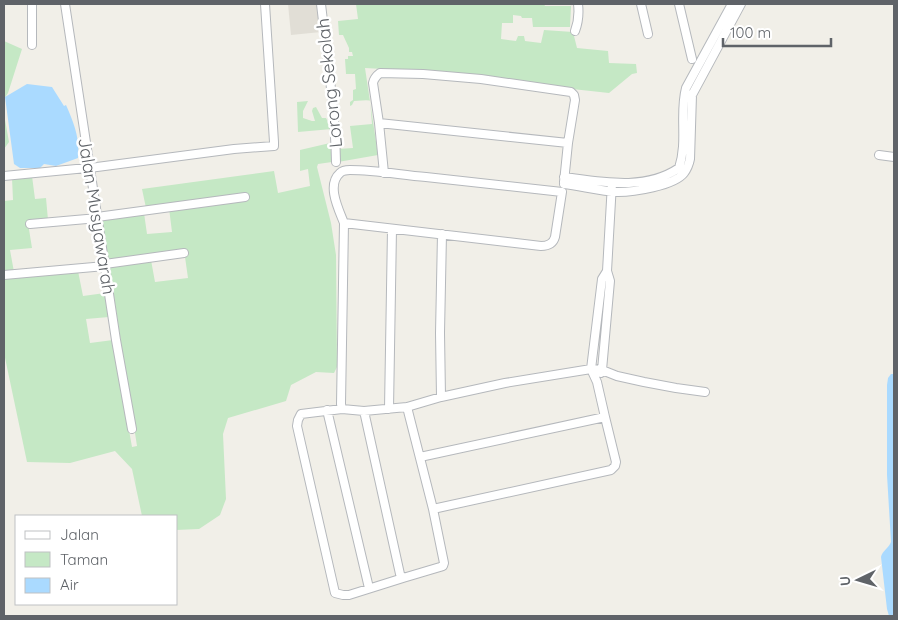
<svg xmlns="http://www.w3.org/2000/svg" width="898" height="620" viewBox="0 0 898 620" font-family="Quicksand,sans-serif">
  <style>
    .education { fill: #e1ded6 }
    .green { fill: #c5e8c5 }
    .water { fill: #aadaff }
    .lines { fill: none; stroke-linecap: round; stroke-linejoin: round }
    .minor-casing { stroke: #b5b8bc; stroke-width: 10 }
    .minor { stroke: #fff; stroke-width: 8 }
    .labels { text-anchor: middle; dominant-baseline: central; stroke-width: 5; stroke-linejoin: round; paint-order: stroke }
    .street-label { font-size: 18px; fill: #5f6368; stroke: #fff }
  </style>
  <rect width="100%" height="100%" fill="#f1efe8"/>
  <!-- education -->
  <path class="education" d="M288 4H318L321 32 291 35Z"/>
  <!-- green -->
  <path class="green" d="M356 4H544L545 6H571L570 27H533L532 18H522L521 16 513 15V23H502L501 39 516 41 518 36H524L525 41 541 43 544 30 573 32 577 48 608 51 609 63 636 64 637 73 632 74 609 93 400 70 365 68 378 155 338 162V149L353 148 350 126 372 124 370 100 354 101 352 105 350 106V102L353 100V90L356 89 355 74H346L345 59H348V56H353L352 52H349V48L343 35H339L338 21 358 19Z
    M4 41 22 49 8 93 4 99Z
    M308 101 303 111V118L312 121H315L312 111 313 108 316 107 322 118H326L328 122 332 123V129L298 132 297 102Z
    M4 114 9 142 4 149Z
    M330 143 332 162 318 164 317 167 331 223 336 255 337 367 334 373 316 372 291 385 286 401 228 418 223 434 226 499 220 515 199 529 176 530V516H142L132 469 115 451 70 463 27 462 4 353V278L78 271 83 296 105 293 109 317 86 319 90 343 113 340 132 447 137 446 109 265 151 260 155 282 188 278 184 250 109 261 101 218 144 213 147 234 172 232 169 208 248 199 247 194 146 208 142 189 274 171 278 193 310 186 308 169 300 171V150Z
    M32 176 35 199 46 198 48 220 28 223 32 248 10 250 14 272 4 273V201L13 200 12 178Z"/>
  <!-- water -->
  <path class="water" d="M27 84 52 87 64 106 66 105C74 123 80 138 78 158L56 166 44 164 40 168H20L14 164 5 97Z
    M891 374H894V616H889L887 609 881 557C882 551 889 548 891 542L887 475V385L888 378Z"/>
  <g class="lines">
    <!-- minor casing -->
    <g class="minor-casing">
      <path id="minor" d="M32 4V45
        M65 4 116 340 132 429
        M321 4C327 56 335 109 336 162
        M641 4 648 34
        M679 4 692 59
        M575 31C578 23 579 12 578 4
        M379 123 568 143 564 182
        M879 155 894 157
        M384 173 379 123 373 83C374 78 376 76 380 73L423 74 481 79 571 92 574 95 575 100 568 143
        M4 176 97 167 234 149 274 146V142L265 4
        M564 177C602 182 645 191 679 168 688 141 679 114 686 88L732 4
        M564 184C581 186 600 191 618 192 633 192 674 186 684 173 687 169 689 164 690 159L692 95 741 4
        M97 217 245 197
        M344 223 541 246C548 246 553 244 555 237L562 192C517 187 472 182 426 177 401 175 376 170 350 170 347 170 343 170 340 173 326 185 339 210 344 223L341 404 342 409 364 411 407 407 441 397 505 383 591 369 602 370 617 376 644 382 676 388 705 392
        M30 224 98 218
        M105 264 184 253
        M4 275 105 266
        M601 373 602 370 610 281 607 271
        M441 397 440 333 442 234
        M342 409 301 414 298 420 297 426 335 593 343 595H349L403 578
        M389 409 392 229
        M327 410 369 588
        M364 411 400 574 403 578 440 567 443 566 444 563 433 509 407 407
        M420 457 605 417 597 382 591 369 602 279 607 271 612 183
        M433 509 611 470 615 466 616 462 605 417"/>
    </g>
    <!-- minor -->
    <use href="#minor" class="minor"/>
  </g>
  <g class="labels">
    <!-- street labels -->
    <g class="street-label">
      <text transform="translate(329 83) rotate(-96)">Lorong Sekolah</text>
      <text transform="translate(97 216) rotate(81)">Jalan Musyawarah</text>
    </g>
  </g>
  <!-- border -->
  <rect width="898" height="620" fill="none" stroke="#5f6368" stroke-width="10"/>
  <!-- legend -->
  <rect x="15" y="515" width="162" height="90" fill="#ffffff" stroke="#bfc1c3"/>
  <rect x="25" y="531" width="25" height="8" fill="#ffffff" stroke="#bfc1c3"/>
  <text x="60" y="540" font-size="15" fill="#5f6368">Jalan</text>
  <rect x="25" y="552" width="25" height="15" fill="#c5e8c5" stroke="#bfc1c3"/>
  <text x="60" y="565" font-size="15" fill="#5f6368">Taman</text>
  <rect x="25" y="578" width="25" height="15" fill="#aadaff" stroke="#bfc1c3"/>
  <text x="60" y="590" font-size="15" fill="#5f6368">Air</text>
  <!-- north arrow -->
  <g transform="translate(858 580) rotate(265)" stroke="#ffffff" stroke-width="4" paint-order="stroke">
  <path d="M0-4L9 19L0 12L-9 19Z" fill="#5f6368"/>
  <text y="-8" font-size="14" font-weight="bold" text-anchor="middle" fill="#5f6368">U</text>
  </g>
  <!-- scale -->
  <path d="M723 38v8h108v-8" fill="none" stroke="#5f6368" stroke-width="2.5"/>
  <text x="730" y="38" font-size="15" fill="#5f6368" stroke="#ffffff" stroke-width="4" paint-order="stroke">100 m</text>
</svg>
